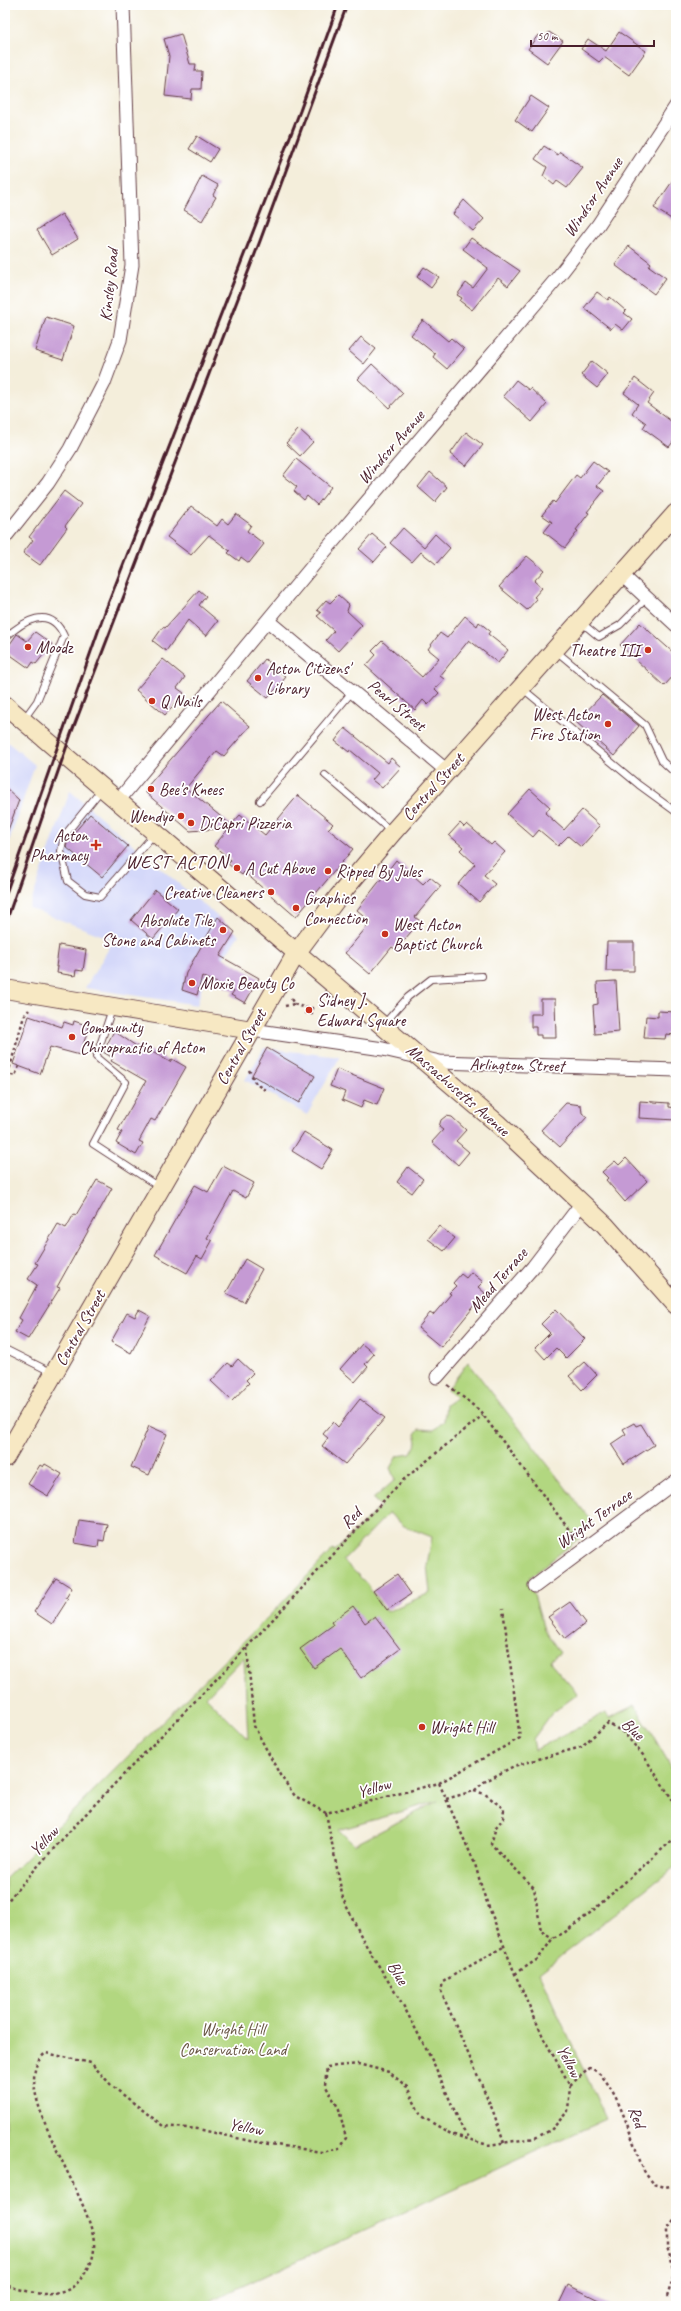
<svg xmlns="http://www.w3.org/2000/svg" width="681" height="2311" viewBox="0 0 681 2311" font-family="Caveat,sans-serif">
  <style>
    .built { fill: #d4d8f9 }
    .green { fill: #b2d780; stroke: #7e7b56; fill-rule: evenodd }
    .building { fill: #c59ad4 }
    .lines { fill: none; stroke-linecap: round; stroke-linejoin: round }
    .lane-casing { stroke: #643e45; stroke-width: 8 }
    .street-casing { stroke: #643e45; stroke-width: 15 }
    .secondary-casing { stroke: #643e45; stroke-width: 20 }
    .path { stroke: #643e45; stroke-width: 2.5; stroke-dasharray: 3 3; stroke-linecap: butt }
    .lane { stroke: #fff; stroke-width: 6 }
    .street { stroke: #fff; stroke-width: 13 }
    .secondary { stroke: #f7e8c3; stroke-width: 18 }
    .rail { stroke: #4a1f2b; stroke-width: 3 }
    .poi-dot { fill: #c8321e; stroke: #fff; stroke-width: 1.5 }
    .labels { text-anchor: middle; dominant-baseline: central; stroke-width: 3.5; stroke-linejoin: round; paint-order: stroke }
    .street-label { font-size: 17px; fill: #4a1f2b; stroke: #fff }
    .poi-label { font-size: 17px; fill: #4a1f2b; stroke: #fff; text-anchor: start }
    .park-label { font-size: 17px; fill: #695644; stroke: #fff }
    .quarter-label { font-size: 19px; letter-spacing: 1px; fill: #4a1f2b; stroke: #fff }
  </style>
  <rect width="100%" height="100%" fill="#fff"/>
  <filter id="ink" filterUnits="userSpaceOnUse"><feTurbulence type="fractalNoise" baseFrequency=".025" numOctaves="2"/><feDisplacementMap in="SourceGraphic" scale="8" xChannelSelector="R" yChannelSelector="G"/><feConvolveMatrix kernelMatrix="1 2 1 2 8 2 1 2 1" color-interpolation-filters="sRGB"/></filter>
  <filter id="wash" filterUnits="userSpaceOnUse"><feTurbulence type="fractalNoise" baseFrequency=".012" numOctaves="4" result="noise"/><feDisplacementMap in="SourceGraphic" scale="16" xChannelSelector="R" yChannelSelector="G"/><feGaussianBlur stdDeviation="0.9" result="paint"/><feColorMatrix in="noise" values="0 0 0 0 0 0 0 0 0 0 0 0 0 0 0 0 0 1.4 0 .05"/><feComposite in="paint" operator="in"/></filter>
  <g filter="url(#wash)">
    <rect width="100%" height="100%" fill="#f4eedb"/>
    <!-- built -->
    <path class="built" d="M5 740 35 765 5 853Z
      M70 791 239 935 220 963 216 961 204 980 197 1005 85 988 114 940 29 908Z
      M264 1048 340 1057 307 1115 245 1080Z"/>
    <!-- green -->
    <path class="green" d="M468 1362 593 1523 579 1532 582 1536 529 1578 544 1629 560 1653 550 1660 551 1663 578 1694 552 1713 533 1739 535 1750 605 1713 609 1718 635 1705 676 1775V1866L539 1973 606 2119 199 2306H5V1879L277 1608 333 1549 335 1551 381 1506 373 1499 395 1480 390 1468 397 1456 411 1454 417 1442 415 1434 419 1429 434 1430 444 1421 446 1405 457 1397 447 1390ZM389 1513 404 1526 432 1537 427 1565 430 1593 386 1612 366 1583 343 1560ZM243 1658H244L248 1739 206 1697ZM438 1801 354 1845 339 1830Z"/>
    <g id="blocks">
      <!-- building -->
      <path class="building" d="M549 32 563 41 547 63 528 49 538 35 544 39Z
        M619 32 646 51 629 75 604 57 599 62 581 49 588 39 606 51Z
        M181 34 190 64H196L195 71H202L201 89H192L191 99 165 96 169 56 164 39Z
        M531 96 549 108 532 132 515 120Z
        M197 136 218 149 210 162 189 149Z
        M544 146 558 155 560 152 583 168 567 188 557 181 554 185 543 176 547 167 535 159Z
        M202 176 218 185 213 195 216 197 202 221 184 210Z
        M676 176V222L654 208Z
        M464 200 484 219 473 231 453 214Z
        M62 214 78 239 52 255 37 230Z
        M471 238 520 271 508 286 498 278 472 310 460 301 462 298 457 295 466 283 473 288 488 268 463 249Z
        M629 246 651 263 649 266 666 278 654 294 615 265Z
        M424 267 439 277 431 288 417 277Z
        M597 292 608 300 610 297 626 311 624 313 632 319 623 330 615 324 611 329 584 308Z
        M46 317 74 326 63 360 35 351Z
        M423 320 448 341 451 338 464 349 447 369 433 357 435 354 411 335Z
        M361 337 376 349 364 364 349 351Z
        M592 361 608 374 597 388 581 375Z
        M372 364 403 393 389 408 358 379Z
        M635 378 654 393 647 403 676 425V438L669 447 643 428 646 423 632 413 638 404 624 393Z
        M516 380 529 390 530 388 547 404 532 422 503 396Z
        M299 429 313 442 300 456 286 443Z
        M466 432 483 445 466 466 450 454Z
        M296 459 331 487 317 505 307 496 304 500 294 491 297 487 283 476Z
        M593 461 608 472 597 486 604 491 587 512 589 513 576 530 578 531 565 548 544 532 552 522 542 515 553 501 555 503 576 475 580 478Z
        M430 472 447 487 435 502 418 487Z
        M64 491 81 504 65 526 67 528 40 565 23 553 33 540 29 537Z
        M191 506 217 526 222 519 228 524 236 514 251 525 247 531 264 544 249 563 241 557 239 561 228 553 230 551 209 535 191 555 167 537Z
        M403 528 424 547 435 534 450 548 436 564 421 552 412 562 390 543Z
        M372 534 387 547 374 562 359 549Z
        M527 556 544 570 534 581 542 588 534 597 537 599 527 610 499 587Z
        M199 590 206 596 199 605 218 621 206 636 188 620 166 651 153 641 163 627 165 628Z
        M338 595 349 605 347 611 362 625 338 651 326 640 334 631 317 616 321 613 317 610 326 600 330 603Z
        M465 616 477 626 479 622 490 631 488 634 508 650 498 663 469 640 440 676 444 679 435 689 439 693 428 705 423 700 415 710 366 666 376 655 372 651 382 641 422 677 439 658 428 649 440 633 447 638Z
        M640 623 676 655V673L664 686 620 645Z
        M35 632 52 644 36 664 33 662 29 668 5 651 17 634 27 641Z
        M163 659 185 677 177 688 184 693 165 715 136 690Z
        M265 659 286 677 268 698 247 681Z
        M602 695 639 726 614 756 576 722Z
        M221 701 250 726 224 756 217 751 186 788 231 825 240 815 265 835 298 795 333 824 328 829 353 849 296 917 244 872 242 875 228 864 231 860 214 846 229 828 190 831 146 793V788Z
        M345 728 388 763 391 758 401 767 382 788 372 780 378 773 350 750 349 752 335 741Z
        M5 787 19 800 7 833H5Z
        M530 789 550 807 545 813 564 830 582 810 600 826 581 847 568 836 558 846 539 830 533 837 507 814Z
        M90 814 128 846 102 877 66 847 68 840Z
        M460 823 464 827 467 824 491 845 494 842 505 852 484 875 495 884 479 902 458 884 475 864 460 850 463 847 449 835Z
        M396 860 423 884 430 877 441 886 415 917 420 921 396 950 392 947 370 974 345 953 371 922 357 910Z
        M155 890 178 909 153 939 131 920Z
        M218 917 235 932 220 956 259 978 245 1003 231 995 234 991 202 976 197 995 182 990 186 973Z
        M607 942H634V971H606Z
        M59 945 86 950 83 971 76 970 75 976 57 973 58 967H56Z
        M616 981 619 1032 595 1034 593 1005 598 1004 597 982Z
        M541 999H555L556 1038H541V1035H536V1027H531V1014H541Z
        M658 1011 676 1012V1035L666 1034 665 1039 644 1038 646 1016 658 1017Z
        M29 1016 62 1027 64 1022 73 1025 74 1021 89 1026 80 1055 50 1047 40 1074 13 1064Z
        M114 1031 145 1052 147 1049 170 1062 172 1059 186 1067 155 1121 151 1119 139 1141 143 1143 136 1155 116 1143 122 1132 118 1130 146 1081 111 1061 113 1058 103 1052Z
        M267 1048 315 1076 299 1103 252 1075Z
        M337 1069 384 1088 377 1105 364 1100 361 1108 342 1100 345 1092 330 1086Z
        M640 1101 669 1103V1107L676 1108V1120L639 1118Z
        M566 1103 581 1105 582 1113 587 1117 560 1147 541 1130Z
        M446 1116 452 1117 466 1130 456 1141 469 1152 458 1165 432 1142 443 1130 439 1127 441 1120Z
        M304 1132 333 1150 321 1169 292 1151Z
        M626 1158 647 1181 625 1202 606 1180 608 1178 602 1172 615 1161 619 1165Z
        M223 1166 254 1183 246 1198 233 1191 207 1238 212 1241 202 1259 197 1256 187 1273 155 1255 195 1185 208 1192Z
        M408 1167 423 1179 412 1193 397 1182Z
        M97 1180 112 1188 57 1287 60 1288 28 1339 15 1332 22 1320 19 1318 37 1285 28 1279 38 1264 35 1263 58 1224 66 1228 74 1214 76 1215Z
        M439 1226 455 1238 444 1251 428 1239Z
        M245 1259 262 1269 244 1302 226 1293Z
        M471 1272 483 1282 478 1287 485 1293 441 1347 418 1328 430 1313 433 1315 451 1294 449 1293 456 1286 453 1283 461 1274 466 1278Z
        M556 1309 585 1339 566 1358 556 1348 545 1359 535 1348 550 1333 541 1324Z
        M139 1310 150 1316 131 1353 111 1342 127 1313 135 1317Z
        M362 1344 374 1354 365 1364 368 1367 355 1382 340 1369Z
        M238 1359 253 1373 246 1380 249 1383 232 1401 211 1381 228 1363 232 1366Z
        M585 1362 597 1375 582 1390 569 1376Z
        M360 1399 385 1418 345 1464 322 1446 328 1438 323 1434 333 1422 338 1427Z
        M634 1423 636 1426 641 1424 654 1445 624 1464 611 1444 626 1434 623 1429Z
        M149 1426 167 1434 149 1475 131 1467Z
        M45 1464 62 1474 48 1496 28 1484 40 1465 43 1467Z
        M79 1520 107 1524 104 1541 99 1540 98 1547 75 1543Z
        M397 1574 411 1594 387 1610 373 1591Z
        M56 1578 72 1588 66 1598 68 1599 52 1624 34 1612Z
        M570 1602 586 1623 565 1639 548 1617Z
        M353 1606 365 1623 375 1616 400 1649 361 1678 340 1649 314 1668 300 1649 333 1625 331 1622Z
        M568 2285 611 2306H558Z"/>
    </g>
  </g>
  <g filter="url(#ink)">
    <use href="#blocks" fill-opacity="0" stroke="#643e45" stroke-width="1"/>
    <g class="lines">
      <!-- lane casing -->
      <g class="lane-casing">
        <path id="lane" d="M582 623 599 637 620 625 647 598
          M5 638C23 621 50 604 64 636L37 701 24 719
          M556 651 645 725 662 761 676 774
          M523 689 639 785 676 812
          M325 775 391 831
          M102 789 64 836 61 851 68 881 85 894 100 897 155 833
          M260 801 352 692
          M112 1009 96 1057 126 1082 93 1144 159 1187
          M384 1024 408 997 431 979 482 976
          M5 1349 53 1373"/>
      </g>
      <!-- street casing -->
      <g class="street-casing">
        <path id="street" d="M5 537 48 483 70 449 104 383 120 340 132 265 123 5
          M622 575 676 625
          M268 621 447 771
          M118 801 325 551 558 277 598 225 676 106
          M252 1030 383 1049 440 1062 676 1070
          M437 1377 533 1267 582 1203
          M535 1586 676 1481"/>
      </g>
      <!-- secondary casing -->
      <g class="secondary-casing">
        <path id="secondary" d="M5 705 497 1123 605 1225 676 1305
          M5 989 252 1030
          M5 1458 297 952 338 897 393 832 676 513"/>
      </g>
      <!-- path -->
      <path class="path" d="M294 1004 306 1008H312V1014L306 1013V1008
        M285 1006 294 1004 290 997
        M19 1066 15 1076 8 1074 24 1016 29 1010
        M249 1070 256 1084 265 1090
        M448 1385 480 1411 576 1539
        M247 1647 402 1481 483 1415
        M439 1783 520 1738 503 1609
        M474 1791 485 1794 504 1809 503 1819 496 1827 491 1844 534 1888 541 1931 553 1938
        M446 1799 474 1791 484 1782 514 1766 581 1747 608 1723 624 1733 643 1755 676 1805
        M326 1813 343 1899 364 1942 403 2005 434 2064 463 2130 470 2138
        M5 1904C81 1814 166 1733 247 1647L254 1726 280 1775 295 1796 326 1813 439 1783 475 1864 483 1892 515 1974 544 2039 570 2085 568 2111 551 2130 535 2138 488 2145 451 2134 421 2116 407 2087 389 2072 358 2064 327 2067 325 2085 339 2109 346 2138 339 2148 322 2152 250 2141 198 2129 163 2126 112 2086 91 2063 46 2053C1 2085 98 2202 94 2249 93 2261 89 2268 82 2277 63 2304 32 2293 5 2285
        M515 1974 538 1959 553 1938 564 1933 590 1913 676 1837
        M570 2085 590 2068C616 2077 632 2142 642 2166 644 2173 650 2179 654 2184L665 2187 676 2185
        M504 2143 493 2111 441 1991 443 1982 454 1975 505 1946
        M667 2297 675 2272 667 2247V2230L676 2218"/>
      <!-- lane -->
      <use href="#lane" class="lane"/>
      <!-- street -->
      <use href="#street" class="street"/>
      <!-- secondary -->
      <use href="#secondary" class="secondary"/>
      <!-- rail -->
      <path class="rail" d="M5 896 106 609 300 111 338 5
        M5 925 71 734 260 241 347 5"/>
    </g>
  </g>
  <!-- markers -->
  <g class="poi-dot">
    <circle cx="28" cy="647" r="4"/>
    <circle cx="648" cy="650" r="4"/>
    <circle cx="258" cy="678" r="4"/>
    <circle cx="152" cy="701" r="4"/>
    <circle cx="608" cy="724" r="4"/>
    <circle cx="151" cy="789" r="4"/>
    <circle cx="181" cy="816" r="4"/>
    <circle cx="191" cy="823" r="4"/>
    <path d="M94 839h4v4h4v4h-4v4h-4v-4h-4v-4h4z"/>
    <circle cx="237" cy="868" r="4"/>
    <circle cx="328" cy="871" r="4"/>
    <circle cx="271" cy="892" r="4"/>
    <circle cx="296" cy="908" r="4"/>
    <circle cx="223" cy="930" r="4"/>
    <circle cx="385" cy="934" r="4"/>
    <circle cx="192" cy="983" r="4"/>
    <circle cx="309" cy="1010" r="4"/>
    <circle cx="72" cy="1037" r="4"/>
    <circle cx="422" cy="1727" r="4"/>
  </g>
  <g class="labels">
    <!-- street labels -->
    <g class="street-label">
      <text transform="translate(593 197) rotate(-56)">Windsor Avenue</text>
      <text transform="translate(109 285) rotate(-84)">Kinsley Road</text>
      <text transform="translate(391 447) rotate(-49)">Windsor Avenue</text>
      <text transform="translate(397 705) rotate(40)">Pearl Street</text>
      <text transform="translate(433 787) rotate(-48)">Central Street</text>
      <text transform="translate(241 1047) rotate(-60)">Central Street</text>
      <text transform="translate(517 1065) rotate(1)">Arlington Street</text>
      <text transform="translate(458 1090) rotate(41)">Massachusetts Avenue</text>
      <text transform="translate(498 1280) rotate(-49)">Mead Terrace</text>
      <text transform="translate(80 1328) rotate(-60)">Central Street</text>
      <text transform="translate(351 1518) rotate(-47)">Red</text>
      <text transform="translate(594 1519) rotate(-36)">Wright Terrace</text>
      <text transform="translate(633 1729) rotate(43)">Blue</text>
      <text transform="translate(374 1788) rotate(-16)">Yellow</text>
      <text transform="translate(44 1841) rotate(-47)">Yellow</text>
      <text transform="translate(398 1973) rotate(58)">Blue</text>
      <text transform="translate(569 2061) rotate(63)">Yellow</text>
      <text transform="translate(637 2117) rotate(70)">Red</text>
      <text transform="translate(246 2127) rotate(11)">Yellow</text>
    </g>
    <!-- poi labels -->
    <g class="poi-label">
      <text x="36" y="647">Moodz</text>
      <text x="640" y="650" text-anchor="end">Theatre III</text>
      <text x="266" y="668">Acton Citizens'<tspan x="266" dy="20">Library</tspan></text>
      <text x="160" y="701">Q Nails</text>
      <text x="600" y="714" text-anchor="end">West Acton<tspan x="600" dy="20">Fire Station</tspan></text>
      <text x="159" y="789">Bee's Knees</text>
      <text x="173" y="816" text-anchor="end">Wendyo</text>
      <text x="199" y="823">DiCapri Pizzeria</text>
      <text x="88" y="835" text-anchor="end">Acton<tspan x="88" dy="20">Pharmacy</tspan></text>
      <text x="245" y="868">A Cut Above</text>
      <text x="336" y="871">Ripped By Jules</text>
      <text x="263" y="892" text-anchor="end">Creative Cleaners</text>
      <text x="304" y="898">Graphics<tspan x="304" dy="20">Connection</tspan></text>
      <text x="215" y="920" text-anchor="end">Absolute Tile,<tspan x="215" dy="20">Stone and Cabinets</tspan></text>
      <text x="393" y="924">West Acton<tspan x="393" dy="20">Baptist Church</tspan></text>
      <text x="200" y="983">Moxie Beauty Co</text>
      <text x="317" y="1000">Sidney J.<tspan x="317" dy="20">Edward Square</tspan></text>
      <text x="80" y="1027">Community<tspan x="80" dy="20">Chiropractic of Acton</tspan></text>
      <text x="430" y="1727">Wright Hill</text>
    </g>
    <!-- park labels -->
    <g class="park-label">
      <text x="233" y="2029">Wright Hill<tspan x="233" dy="20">Conservation Land</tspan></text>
    </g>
    <!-- quarter labels -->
    <g class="quarter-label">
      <text x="177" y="862">WEST ACTON</text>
    </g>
  </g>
  <!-- margin -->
  <rect width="681" height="2311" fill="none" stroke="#fff" stroke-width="20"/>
  <!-- scale -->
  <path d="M531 40v6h123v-6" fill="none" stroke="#4a1f2b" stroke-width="2"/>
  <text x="537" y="40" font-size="12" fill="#4a1f2b" stroke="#ffffff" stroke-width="3" paint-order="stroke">50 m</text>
</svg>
